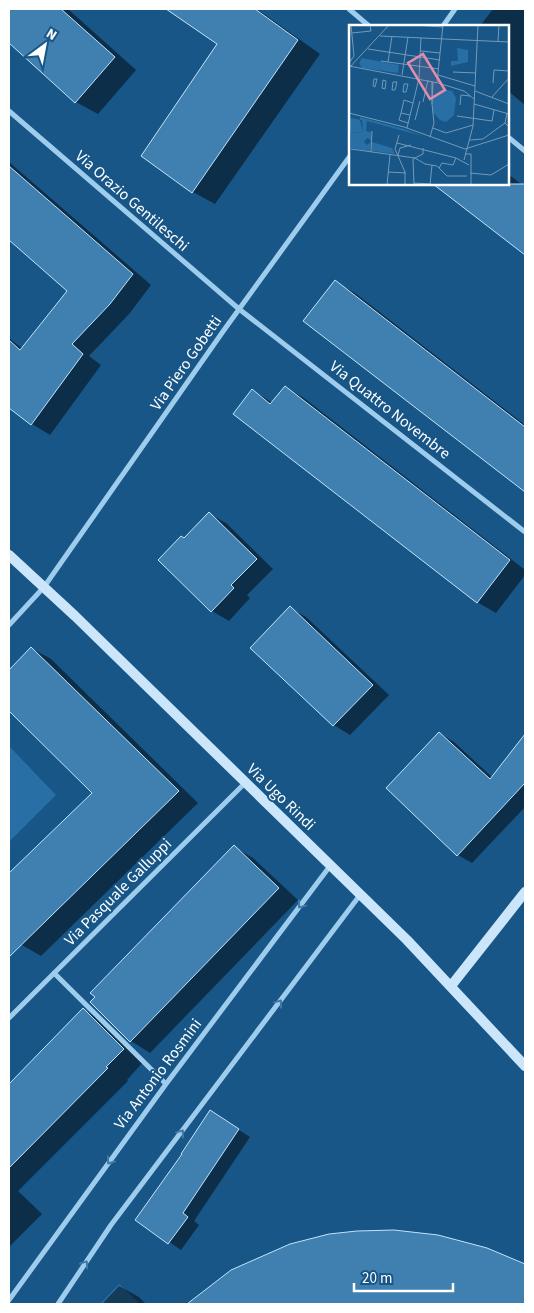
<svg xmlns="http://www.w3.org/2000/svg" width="534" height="1313" viewBox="0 0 534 1313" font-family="'Source Sans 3',sans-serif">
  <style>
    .green { fill: #276fa4 }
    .shadow { fill: #0007 }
    .building { fill: #3f80b1; stroke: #c3e3fa }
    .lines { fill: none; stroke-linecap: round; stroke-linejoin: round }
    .street { stroke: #9ecced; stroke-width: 5 }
    .secondary { stroke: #cbe5fa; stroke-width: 10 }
    .oneway { stroke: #4079a6 }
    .labels { text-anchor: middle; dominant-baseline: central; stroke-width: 4; stroke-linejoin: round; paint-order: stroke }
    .street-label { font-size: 16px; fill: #fff; stroke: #175687 }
    .inset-road { fill: none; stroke: #749ab7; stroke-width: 1 }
    .view { fill: #e08cad; fill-opacity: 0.15; stroke: #e08cad; stroke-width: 2.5 }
    .inset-edge { fill: none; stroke: #fff; stroke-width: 2.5 }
  </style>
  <rect width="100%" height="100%" fill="#175687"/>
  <!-- green -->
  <path class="green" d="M9 746 56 795 9 842Z
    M119 1284 140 1304H100Z"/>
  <!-- shadow -->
  <path class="shadow" d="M9 9H68L136 70 98 114 76 102 9 42Z
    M196 9H257L320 54 215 204 193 192 218 44 187 22Z
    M493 9H525V105L508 91V26H480Z
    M9 162 151 285 129 314 89 356 101 365 50 435 32 424 9 407V338L23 349 69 290 9 239Z
    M508 174 525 187V253L435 184H508Z
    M335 282 355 293 525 425V491L305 321Z
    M285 387 304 398 525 570V575L496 613 477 602 253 391 273 403Z
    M209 514 226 523 273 569 247 595 250 598 229 621 212 611 160 560 184 540Z
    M290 608 306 617 389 695 350 735 334 725 251 648Z
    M31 648 51 659 198 803 41 956 22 945 9 931V875L94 793 9 709V671Z
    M439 733 454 742 493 778 525 736V807L472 863 458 855Z
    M234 847 253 858 298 900 150 1053 131 1041 91 1002Z
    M84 1010 105 1022 144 1061 127 1080 128 1081 18 1191 42 1214 9 1247V1086Z
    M222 1119 250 1137 194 1221 199 1225 181 1250 137 1220Z
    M486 1250 525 1265V1304H190L231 1272Z
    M119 1286 139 1297 146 1304H102Z"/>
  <!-- building -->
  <path class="building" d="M9 9H61L115 57 75 103 9 43Z
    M166 9H255L298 40 192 193 141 156 217 44Z
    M9 166 133 274 110 304 72 344 83 354 31 425 9 408V340L20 350 67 291 9 240Z
    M433 184H525V255Z
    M335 280 525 427V492L303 321Z
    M285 386 510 560 477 603 233 414 252 389 270 404Z
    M209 512 257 559 231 585 234 588 211 612 158 560 181 536 184 538Z
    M290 606 373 685 333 726 250 648Z
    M31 647 179 791 9 957V873L92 793 9 711V670Z
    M439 732 490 779 525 734V783L457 856 386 788Z
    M234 845 279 888 130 1042 90 1002 95 997 90 993Z
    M83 1008 124 1049 106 1067 108 1068 9 1168V1084Z
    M210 1110 239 1129 183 1213 188 1217 168 1244 135 1220 182 1154H181Z
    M394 1230 438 1235 487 1248 525 1264V1304H187L231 1270 290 1244 329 1234 357 1231Z"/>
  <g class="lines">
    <!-- street -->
    <path class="street" d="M349 9 369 26
      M443 26 455 9
      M9 111 239 309 525 532
      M508 137 525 151
      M9 625 44 587 224 330 350 156
      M54 973 166 1084
      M9 1018 245 783
      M9 1300 166 1084 330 866
      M58 1304 111 1225 360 895"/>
    <!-- secondary -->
    <path class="secondary" d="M9 555 75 616 407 940 525 1066
      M451 986 525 892"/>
  </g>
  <!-- one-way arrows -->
  <defs><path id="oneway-chevron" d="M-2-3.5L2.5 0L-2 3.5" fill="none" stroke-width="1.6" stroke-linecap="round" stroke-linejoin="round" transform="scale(1.25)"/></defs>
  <g class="oneway">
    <use href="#oneway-chevron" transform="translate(301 905) rotate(127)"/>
    <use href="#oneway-chevron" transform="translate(279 1003) rotate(-53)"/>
    <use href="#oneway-chevron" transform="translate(181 1133) rotate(-53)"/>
    <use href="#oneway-chevron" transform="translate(110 1161) rotate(126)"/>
    <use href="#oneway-chevron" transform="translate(85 1264) rotate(-56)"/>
  </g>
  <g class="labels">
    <!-- street labels -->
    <g class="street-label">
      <text transform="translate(132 201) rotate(41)">Via Orazio Gentileschi</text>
      <text transform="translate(186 363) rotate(-55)">Via Piero Gobetti</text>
      <text transform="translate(390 410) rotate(38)">Via Quattro Novembre</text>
      <text transform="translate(281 797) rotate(44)">Via Ugo Rindi</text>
      <text transform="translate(118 892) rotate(-45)">Via Pasquale Galluppi</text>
      <text transform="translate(158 1074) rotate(-53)">Via Antonio Rosmini</text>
    </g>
  </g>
  <!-- overview -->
  <g transform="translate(349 25)">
    <rect width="160" height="160" fill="#175687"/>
    <path d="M13 33 50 40 49 48 13 43 10 38ZM94 64 103 66 107 73 105 90 97 97 91 95 83 86 84 71ZM11 92 55 104 73 111 18 96 17 106 22 107V115L18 113 15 117 18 120 22 117 21 126 2 123V108L14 107 13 95H8L0 92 11 95ZM23 117 43 123 46 129 23 126Z" fill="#276fa4"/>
    <path d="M108 23 119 25V37L102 41V36H109Z" fill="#276fa4"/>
    <path d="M0 93 11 95 14 107 1 108Z" fill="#276fa4"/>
    <path class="inset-road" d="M66 0 94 2M3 8 22 6 21 0M31 11 160 17M149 16 150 0M19 24 91 35M72 26 91 28M32 36 90 44M39 37 43 11M0 38 5 31 2 0M0 41 89 58 115 66 125 74M0 43 40 0M104 47 127 48M53 50 59 12M89 50 126 61M25 54H28L26 62 24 61ZM34 55 37 56 36 64 33 63ZM83 56V79L84 57M44 57H48L46 65H43ZM88 57 94 0M144 58 145 45 160 46M55 59H59L57 67H54ZM126 66 160 79M143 72 160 53M74 77 79 55M125 79 160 89M111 80 112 70 121 71M0 88 55 102 116 124 160 110M52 88 55 75 64 78M158 88 156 98 160 102M108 91 143 96 145 85M66 95 71 76M59 98 50 95 52 88 61 90M58 103 70 53 72 13M84 103 97 108 124 100M50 110 46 124 56 147V160M81 112 85 98 83 79M121 115 134 114 156 98M48 118 107 133 120 140M2 124 66 133 76 139M22 127 23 106M116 129H122V160M49 130 51 123 62 120M115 135 124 101 129 0M76 139 88 141 98 151M90 143 93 138 104 140 107 133M39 147 57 148M121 148 142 150M142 150 160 139M98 151H118M65 158 82 159M38 160 41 130M65 160 64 134 74 129V123M81 160 83 140"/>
    <path class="view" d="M74 29 96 65 81 74 59 38Z"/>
    <rect width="160" height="160" class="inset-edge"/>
  </g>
  <!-- border -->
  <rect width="534" height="1313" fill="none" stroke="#ffffff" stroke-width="20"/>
  <!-- north arrow -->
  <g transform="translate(45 45) rotate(32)" stroke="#175687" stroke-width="4" paint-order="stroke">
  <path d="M0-4L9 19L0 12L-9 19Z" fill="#ffffff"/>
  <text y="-8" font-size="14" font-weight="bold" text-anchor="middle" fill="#ffffff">N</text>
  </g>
  <!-- scale -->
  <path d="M354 1283v8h99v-8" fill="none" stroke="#ffffff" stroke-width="2.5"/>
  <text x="362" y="1283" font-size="15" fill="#ffffff" stroke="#175687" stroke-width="4" paint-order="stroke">20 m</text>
</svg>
